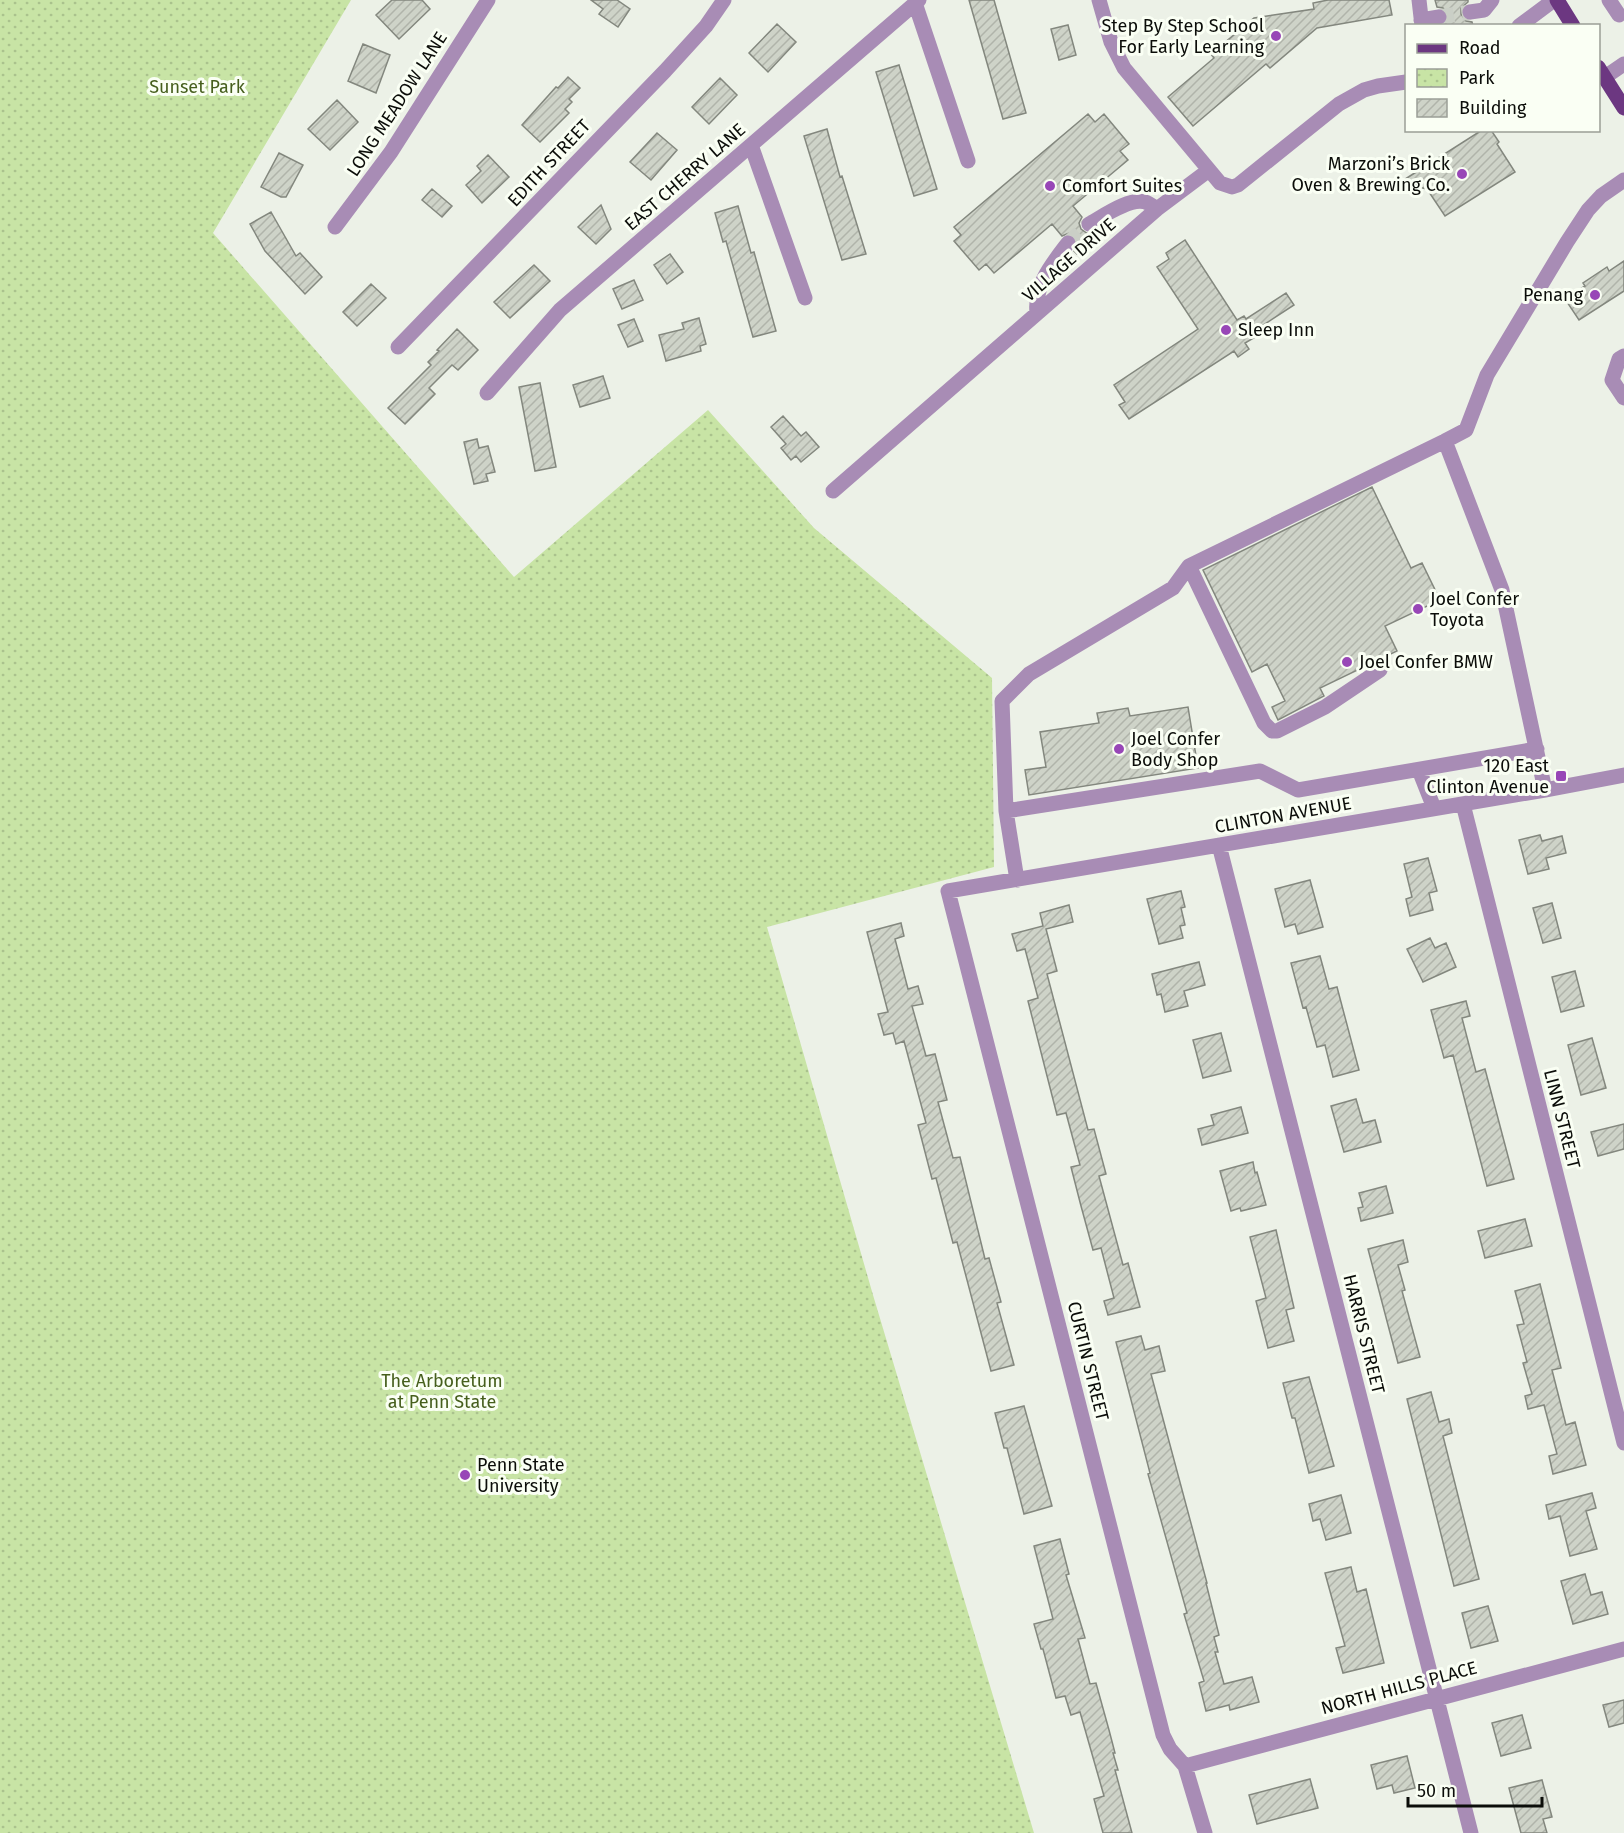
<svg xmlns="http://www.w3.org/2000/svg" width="1624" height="1833" viewBox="0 0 1624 1833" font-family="'Fira Sans',sans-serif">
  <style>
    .park { fill: url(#park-dots) }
    .building { fill: url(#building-hatch); stroke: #83877e; stroke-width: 1.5 }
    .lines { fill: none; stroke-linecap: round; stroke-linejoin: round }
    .minor-tunnel { stroke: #cacfc6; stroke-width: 15; stroke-dasharray: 15 8; stroke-linecap: butt }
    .minor { stroke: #a88cb5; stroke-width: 15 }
    .major { stroke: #6c3781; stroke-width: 15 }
    .poi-dot { fill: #9847b7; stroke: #fafff4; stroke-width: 2 }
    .labels { text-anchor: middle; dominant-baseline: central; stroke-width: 6; stroke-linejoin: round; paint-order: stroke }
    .poi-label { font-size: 18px; fill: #0b0d09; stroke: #fafff4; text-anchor: start }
    .park-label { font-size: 18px; fill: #465f1d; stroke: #fafff4 }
    .street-label { font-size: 18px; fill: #0b0d09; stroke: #fafff4 }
  </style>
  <defs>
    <pattern id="park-dots" width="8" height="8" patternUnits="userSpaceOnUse" patternTransform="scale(1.5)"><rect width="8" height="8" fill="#c8e4a5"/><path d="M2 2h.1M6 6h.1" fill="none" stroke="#aac28d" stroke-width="1.8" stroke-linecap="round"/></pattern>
    <pattern id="building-hatch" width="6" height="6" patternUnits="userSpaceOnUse" patternTransform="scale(1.5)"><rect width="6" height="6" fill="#ced3c8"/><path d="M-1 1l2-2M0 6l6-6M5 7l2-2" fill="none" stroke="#b0b4aa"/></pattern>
  </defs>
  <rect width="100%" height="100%" fill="#ecf1e7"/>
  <!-- park -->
  <path class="park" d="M0 0H351L213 233 514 577 708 410 814 528 992 678 994 867 767 927 873 1295 1034 1833H0Z"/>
  <!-- building -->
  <path class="building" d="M392 0H422L430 9 399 39 376 15Z
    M591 0H617L630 9 618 27 599 14 603 9Z
    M969 0H994L1026 113 1003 119Z
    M1328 0H1389L1392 15 1317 28 1270 68 1266 64 1193 126 1168 97 1214 58 1211 54 1254 18 1314 9 1313 3Z
    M1435 0H1468V2L1461 8V14L1466 21 1472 22 1473 26H1443L1448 21V15L1443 8 1437 7Z
    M777 24 796 42 768 72 749 53Z
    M1068 25 1076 55 1059 60 1051 29Z
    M363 44 390 55 376 93 348 81Z
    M899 65 937 189 914 196 876 72Z
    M568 77 580 88 569 99 572 102 565 109 569 113 540 142 522 125 556 87 558 88Z
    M720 78 737 95 709 124 692 107Z
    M337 100 358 122 330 150 308 129Z
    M1088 114 1095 122 1104 114 1129 144 1120 151 1128 160 1073 206 1082 217 1079 223 1081 229 1088 234 1095 232 1099 236 1077 254 1074 251 1078 244 1074 236 1069 233 1062 236 1052 224 994 273 986 264 979 270 954 241 961 235 954 227Z
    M827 129 840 177 842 176 866 254 842 260 804 136Z
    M1482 130H1491L1499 142 1497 144 1515 172 1445 216 1427 189 1399 183Z
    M657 133 677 150 651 180 630 162Z
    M279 153 303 165 286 197H281L261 187Z
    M488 155 509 177 482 203 466 185 481 171 477 166Z
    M432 189 452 206 442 217 422 200Z
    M601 205 611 229 596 244 578 227Z
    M738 206 751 253 754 252 776 331 753 337 726 241 723 242 715 213Z
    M271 212 296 256 300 253 322 277 305 294 265 251 250 224Z
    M1185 240 1237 320 1244 316 1246 319 1286 293 1294 305 1254 331 1257 336 1245 343 1249 349 1238 357 1234 351 1129 419 1119 405 1125 402 1114 385 1198 329 1157 267 1169 259 1166 253Z
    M670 254 683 272 667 284 654 265Z
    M1624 261V291L1579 320 1565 299 1585 286 1583 283 1607 267 1609 271Z
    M534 265 550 281 510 318 494 302Z
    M634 280 643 300 622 309 613 289Z
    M371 284 386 298 357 326 343 312Z
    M699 318 706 344 700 346 701 351 666 361 659 335 684 329 682 323Z
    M634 319 643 341 628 347 618 325Z
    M457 329 478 350 458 370 452 365 429 388 435 394 405 424 388 408 431 365 428 362 439 351 437 350Z
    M603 376 610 398 580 407 573 385Z
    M540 383 556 467 535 471 519 387Z
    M783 416 801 436 806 432 819 447 801 462 796 456 791 460 781 448 786 444 771 427Z
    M477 439 479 448 488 446 495 472 486 474 488 481 474 484 464 442Z
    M1372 487 1411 568 1422 563 1440 600 1385 626 1397 651 1320 688 1324 696 1278 720 1272 707 1285 701 1267 664 1252 672 1203 570Z
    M1188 707 1198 768 1029 795 1025 770 1046 767 1040 732 1099 723 1097 713 1128 708 1130 716Z
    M1540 835 1542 841 1562 836 1566 853 1546 858 1549 869 1528 874 1519 840Z
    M1428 858 1437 891 1429 893 1433 910 1410 916 1406 899 1412 897 1404 864Z
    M1310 880 1323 927 1298 934 1295 924 1285 927 1275 889Z
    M1181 891 1185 907 1181 908 1185 925 1180 926 1183 938 1159 944 1147 899Z
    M1552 903 1561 938 1543 943 1533 908Z
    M1069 905 1073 922 1046 929 1057 971 1047 974 1088 1130 1094 1129 1106 1174 1099 1176 1123 1265 1128 1263 1140 1307 1108 1315 1104 1301 1114 1298 1101 1248 1093 1250 1081 1206 1071 1167 1080 1165 1066 1113 1057 1115 1045 1068 1028 1001 1038 998 1025 949 1017 951 1012 934 1043 926 1040 913Z
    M901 923 904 936 895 939 908 989 918 986 923 1004 912 1006 926 1056 935 1054 947 1100 938 1102 953 1158 960 1157 985 1259 989 1258 1001 1302 997 1303 1014 1365 991 1371 957 1242 953 1243 936 1178 932 1179 918 1125 926 1123 904 1041 896 1044 893 1033 884 1035 878 1014 888 1012 867 932Z
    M1430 938 1435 948 1446 943 1456 967 1423 982 1407 949Z
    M1320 956 1329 989 1337 987 1359 1070 1333 1077 1325 1045 1317 1047 1306 1007 1303 1008 1291 963Z
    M1199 962 1205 985 1184 991 1188 1006 1165 1012 1161 994 1157 995 1152 974Z
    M1575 971 1584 1006 1561 1012 1552 977Z
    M1466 1001 1470 1016 1462 1018 1476 1072 1485 1069 1514 1179 1487 1186 1453 1055 1444 1058 1431 1010Z
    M1221 1033 1231 1071 1203 1078 1193 1040Z
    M1592 1038 1606 1088 1581 1095 1568 1045Z
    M1356 1099 1363 1123 1375 1120 1381 1142 1344 1152 1331 1106Z
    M1241 1107 1248 1133 1202 1145 1198 1129 1214 1125 1211 1115Z
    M1624 1124V1149L1598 1156 1591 1132Z
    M1253 1162 1255 1173 1257 1172 1266 1205 1241 1211 1240 1208 1231 1211 1220 1171Z
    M1386 1186 1393 1213 1361 1221 1358 1208 1363 1207 1359 1193Z
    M1525 1219 1532 1246 1485 1258 1478 1231Z
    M1276 1230 1294 1308 1286 1310 1294 1341 1268 1348 1256 1301 1266 1298 1250 1237Z
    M1403 1240 1408 1262 1398 1265 1405 1290 1402 1291 1420 1357 1398 1363 1368 1249Z
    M1540 1284 1561 1368 1552 1370 1566 1425 1575 1422 1586 1465 1553 1474 1549 1456 1557 1454 1544 1405 1528 1409 1525 1396 1532 1394 1523 1363 1527 1362 1517 1325 1524 1324 1515 1291Z
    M1141 1336 1145 1350 1159 1346 1165 1371 1151 1374 1207 1583H1206L1219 1635 1214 1637 1218 1652H1215L1224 1684 1252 1677 1259 1702 1230 1710 1229 1705 1206 1711 1199 1683 1204 1681 1184 1614 1187 1613 1148 1474 1150 1473 1116 1342Z
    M1309 1377 1334 1466 1309 1473 1295 1418H1292L1283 1383Z
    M1431 1392 1439 1422 1449 1419 1452 1433 1443 1436 1479 1579 1454 1586 1407 1399Z
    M1024 1406 1052 1506 1024 1514 1007 1448H1004L995 1413Z
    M1592 1493 1596 1508 1586 1511 1597 1549 1570 1556 1560 1516 1549 1519 1546 1505Z
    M1341 1495 1351 1533 1326 1540 1320 1519 1313 1521 1309 1504Z
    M1060 1539 1069 1574 1066 1575 1085 1638 1078 1639 1090 1684 1096 1683 1109 1730 1115 1753H1113L1118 1770H1115L1132 1833H1103L1094 1799 1104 1796 1080 1712 1071 1715 1065 1696 1056 1698 1043 1649H1041L1034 1624 1053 1619 1034 1546Z
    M1351 1567 1357 1592 1366 1589 1384 1663 1343 1673 1336 1648 1345 1646 1325 1573Z
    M1585 1574 1591 1595 1602 1592 1608 1614 1573 1624 1561 1581Z
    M1488 1606 1498 1641 1471 1648 1462 1613Z
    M1624 1700V1723L1609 1727 1603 1705Z
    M1522 1715 1531 1748 1501 1756 1492 1723Z
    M1407 1756 1415 1788 1394 1793 1392 1785 1377 1789 1371 1765Z
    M1310 1779 1318 1808 1257 1824 1249 1795Z
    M1542 1780 1552 1817 1543 1819 1547 1833H1521L1509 1788Z"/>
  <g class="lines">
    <!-- minor-tunnel -->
    <path class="minor-tunnel" d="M1439 17 1470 12
      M1068 243 1089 224"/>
    <!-- minor -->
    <path class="minor" d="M1099 0 1111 42 1124 68 1220 183 1232 187 1238 185 1339 104 1364 90 1378 86 1406 82
      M1419 0 1422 26
      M1609 0 1619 15
      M915 3 968 161
      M1470 12 1484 10 1492 0
      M1421 20 1439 17
      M1519 26 1554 0
      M1605 77 1624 64
      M751 145 805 298
      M1089 224C1102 217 1130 197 1145 202 1149 203 1154 207 1157 209
      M335 227 391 152 488 0
      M1037 313C1034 285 1052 264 1068 243
      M398 347 665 71 706 26 724 0
      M1624 356 1619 359 1612 380 1624 398
      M487 393 560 310 919 0
      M1445 441 1466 430 1487 375 1567 242 1588 210 1601 196 1624 180
      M833 491 1157 209 1209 170
      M1189 566 1264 723 1272 731H1277L1325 707 1380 670
      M1419 770 1434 808
      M1463 804 1624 1443
      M1006 811 1260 771 1298 790 1537 749
      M1219 845 1471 1833
      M1017 880 1006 811 1002 701 1029 674 1173 588 1189 566 1445 441 1502 590 1545 790
      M1185 1766 1624 1649
      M1205 1833 1185 1766 1170 1749 1163 1735 948 891 1545 790 1624 775"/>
    <!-- major -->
    <path class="major" d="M1557 0 1573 26
      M1598 67 1624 108"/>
  </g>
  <!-- markers -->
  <g class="poi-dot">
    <circle cx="1276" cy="36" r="6"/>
    <circle cx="1462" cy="174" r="6"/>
    <circle cx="1050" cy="186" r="6"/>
    <circle cx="1595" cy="295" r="6"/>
    <circle cx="1226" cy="330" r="6"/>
    <circle cx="1418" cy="609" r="6"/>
    <circle cx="1347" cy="662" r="6"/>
    <circle cx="1119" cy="749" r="6"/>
    <rect x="1555" y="770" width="12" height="12" rx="3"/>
    <circle cx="465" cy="1475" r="6"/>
  </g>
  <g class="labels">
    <!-- poi labels -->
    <g class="poi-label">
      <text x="1264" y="26" text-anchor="end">Step By Step School<tspan x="1264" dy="21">For Early Learning</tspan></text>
      <text x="1450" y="164" text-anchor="end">Marzoni’s Brick<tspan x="1450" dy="21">Oven &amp; Brewing Co.</tspan></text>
      <text x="1062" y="186">Comfort Suites</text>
      <text x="1583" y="295" text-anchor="end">Penang</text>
      <text x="1238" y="330">Sleep Inn</text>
      <text x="1430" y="599">Joel Confer<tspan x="1430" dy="21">Toyota</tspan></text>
      <text x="1359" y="662">Joel Confer BMW</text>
      <text x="1131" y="739">Joel Confer<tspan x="1131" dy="21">Body Shop</tspan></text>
      <text x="1549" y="766" text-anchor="end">120 East<tspan x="1549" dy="21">Clinton Avenue</tspan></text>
      <text x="477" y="1465">Penn State<tspan x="477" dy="21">University</tspan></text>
    </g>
    <!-- park labels -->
    <g class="park-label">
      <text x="197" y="87">Sunset Park</text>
      <text x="442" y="1381">The Arboretum<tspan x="442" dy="21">at Penn State</tspan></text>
    </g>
    <!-- street labels -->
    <g class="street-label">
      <text transform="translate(397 104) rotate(-57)">LONG MEADOW LANE</text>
      <text transform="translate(549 163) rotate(-47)">EDITH STREET</text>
      <text transform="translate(685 177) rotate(-41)">EAST CHERRY LANE</text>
      <text transform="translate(1069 260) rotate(-41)">VILLAGE DRIVE</text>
      <text transform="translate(1283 815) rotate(-10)">CLINTON AVENUE</text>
      <text transform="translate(1562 1119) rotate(76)">LINN STREET</text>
      <text transform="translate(1364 1334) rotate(76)">HARRIS STREET</text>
      <text transform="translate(1088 1361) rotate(76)">CURTIN STREET</text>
      <text transform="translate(1399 1688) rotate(-15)">NORTH HILLS PLACE</text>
    </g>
  </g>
  <!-- legend -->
  <rect x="1405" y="24" width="195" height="108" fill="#fafff4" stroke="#9a9e96" stroke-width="1.5"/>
  <rect x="1417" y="44" width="30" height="9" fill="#6c3781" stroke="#9a9e96" stroke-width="1.5"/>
  <text x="1459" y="54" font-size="18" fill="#0b0d09">Road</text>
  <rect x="1417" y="69" width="30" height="18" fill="url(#park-dots)" stroke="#9a9e96" stroke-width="1.5"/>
  <text x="1459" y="84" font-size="18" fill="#0b0d09">Park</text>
  <rect x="1417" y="99" width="30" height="18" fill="url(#building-hatch)" stroke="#9a9e96" stroke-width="1.5"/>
  <text x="1459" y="114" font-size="18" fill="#0b0d09">Building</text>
  <!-- scale -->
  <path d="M1408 1797v9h134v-9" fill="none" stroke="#0b0d09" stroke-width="3"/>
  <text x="1417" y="1797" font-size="18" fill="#0b0d09" stroke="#fafff4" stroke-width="4.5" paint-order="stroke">50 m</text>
</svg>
